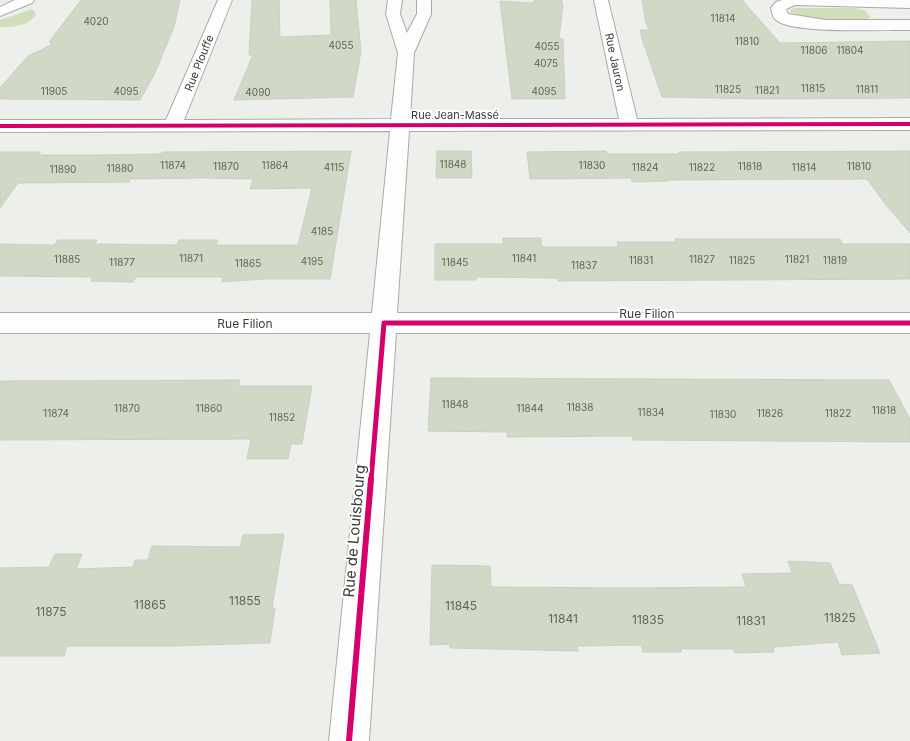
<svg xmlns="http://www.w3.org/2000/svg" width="910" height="741" viewBox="0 0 910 741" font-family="Inter,sans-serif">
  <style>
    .green { fill: #d1deba }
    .building { fill: #d1d8c5; stroke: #cbcec9 }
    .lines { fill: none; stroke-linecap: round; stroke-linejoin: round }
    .minor-casing { stroke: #a9aba6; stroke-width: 2 }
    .minor { fill: #fcfdfc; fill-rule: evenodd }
    .cycleway-far2-casing { stroke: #fff; stroke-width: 6 }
    .cycleway-far1-casing { stroke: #fff; stroke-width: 8 }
    .cycleway-casing { stroke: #fff; stroke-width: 9 }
    .cycleway-far2 { stroke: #d6006c; stroke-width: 4 }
    .cycleway-far1 { stroke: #d6006c; stroke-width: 5 }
    .cycleway { stroke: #d6006c; stroke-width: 6 }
    .labels { text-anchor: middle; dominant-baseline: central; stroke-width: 4; stroke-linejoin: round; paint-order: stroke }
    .number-label { font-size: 10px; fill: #60645a }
    .far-street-label { font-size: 11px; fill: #3a3d37; stroke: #fff }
    .street-label { font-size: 12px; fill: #3a3d37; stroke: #fff }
    .near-number-label { font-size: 12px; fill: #60645a }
    .near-street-label { font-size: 15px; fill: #3a3d37; stroke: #fff }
  </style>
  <rect width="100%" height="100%" fill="#edf0ea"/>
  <!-- green -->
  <path class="green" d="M794 8H855L865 11 871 17 867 19H806L791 13 790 10Z
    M32 9 36 14C30 26 12 27 0 27V20Z"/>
  <!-- building -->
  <path class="building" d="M81 0H180L174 27 154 75 140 100 0 99V88L28 56 53 44 49 42Z
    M252 0H279L280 37 331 35 330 0H356L361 51 353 97 234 100 253 55H249Z
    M536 0H562V5H563L559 38 563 39 565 99H512L500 1 531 3Z
    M642 0H742L780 43 910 41V98L763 99 662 97 642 39 640 30H649L646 23Z
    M351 151 330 279H264L222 282 223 277H136L133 282 91 281 93 277 0 276V244L54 245 58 240H97L95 244 177 245 179 240H218L216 245H298L312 188 250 189 253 179 203 178 130 179 129 182 18 183 0 208V152H41L38 155H97L161 154 162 152Z
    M437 151H471L472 178H436Z
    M606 151 607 154H679V152L910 151V233L886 205 867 179 669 180V181L636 182 632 181 631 178 530 179 527 152Z
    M503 238H541L542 247H618L617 242H676L675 239H840L843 244H910V279L558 281 557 278 476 277V280H435V244H503Z
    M431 378 889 380 910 419V442L633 440 632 436 507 437V432L428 431Z
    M240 380 238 386H312L302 444H291L288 459H247L251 439 0 440V381Z
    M284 534 272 608H275L270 643 169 646H67L64 656H0V568L49 567 55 554H82L76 569 133 567 135 560H148L152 546 240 547 243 535Z
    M788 561 830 563 839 584 852 585 880 653 842 655 838 642 773 647 774 652 735 653 733 649H681V652H643L641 645 577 646 578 651 450 648V644L430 645 432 565 490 566 491 587 630 588 746 587 742 574 792 573Z"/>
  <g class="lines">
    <!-- minor casing -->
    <g class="minor-casing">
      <path id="minor" d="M15 0H34L32 3 0 16V7Z
        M218 0H232L184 120 391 119 398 53 386 14 388 0H402L400 14 407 33 417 14V0H431V14L414 53 410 119H619L594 0H608L637 119 910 118V130L409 131 397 313H910V333H396L369 741H329L370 333H0V313H372L390 131 0 132V120H166Z
        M782 0H910V8L795 5 786 9 788 14 826 20H910V30C886 29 789 35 775 19 772 16 772 11 771 8L776 2Z"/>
    </g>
    <!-- minor -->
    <use href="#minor" class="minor"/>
    <!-- cycleway-far2 casing -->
    <g class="cycleway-far2-casing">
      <path id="cycleway-far2" d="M0 126 910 124"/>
    </g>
    <!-- cycleway-far1 casing -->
    <g class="cycleway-far1-casing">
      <path id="cycleway-far1" d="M371 480 384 323H910"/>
    </g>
    <!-- cycleway casing -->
    <g class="cycleway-casing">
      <path id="cycleway" d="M349 741 371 479"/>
    </g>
    <!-- cycleway-far2 -->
    <use href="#cycleway-far2" class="cycleway-far2"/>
    <!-- cycleway-far1 -->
    <use href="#cycleway-far1" class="cycleway-far1"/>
    <!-- cycleway -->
    <use href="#cycleway" class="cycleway"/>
  </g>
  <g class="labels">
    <!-- number labels -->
    <g class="number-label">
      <text x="723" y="18">11814</text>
      <text x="96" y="21">4020</text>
      <text x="747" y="41">11810</text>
      <text x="341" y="45">4055</text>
      <text x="547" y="46">4055</text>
      <text x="814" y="50">11806</text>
      <text x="850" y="50">11804</text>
      <text x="546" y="63">4075</text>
      <text x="813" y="88">11815</text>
      <text x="728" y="89">11825</text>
      <text x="867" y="89">11811</text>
      <text x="767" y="90">11821</text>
      <text x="54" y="91">11905</text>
      <text x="126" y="91">4095</text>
      <text x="544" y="91">4095</text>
      <text x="258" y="92">4090</text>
      <text x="453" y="164">11848</text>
      <text x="173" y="165">11874</text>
      <text x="275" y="165">11864</text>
      <text x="592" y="165">11830</text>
      <text x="226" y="166">11870</text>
      <text x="750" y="166">11818</text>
      <text x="859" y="166">11810</text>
      <text x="334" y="167">4115</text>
      <text x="645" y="167">11824</text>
      <text x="702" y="167">11822</text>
      <text x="804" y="167">11814</text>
      <text x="120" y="168">11880</text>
      <text x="63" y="169">11890</text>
      <text x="322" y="231">4185</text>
      <text x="191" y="258">11871</text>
      <text x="524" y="258">11841</text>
      <text x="67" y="259">11885</text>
      <text x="702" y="259">11827</text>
      <text x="797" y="259">11821</text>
      <text x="641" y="260">11831</text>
      <text x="742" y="260">11825</text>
      <text x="835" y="260">11819</text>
      <text x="312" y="261">4195</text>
      <text x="122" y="262">11877</text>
      <text x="455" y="262">11845</text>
      <text x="248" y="263">11865</text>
      <text x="584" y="265">11837</text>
      <text x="455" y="404">11848</text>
      <text x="580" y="407">11838</text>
      <text x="127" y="408">11870</text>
      <text x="209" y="408">11860</text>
      <text x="530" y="408">11844</text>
      <text x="884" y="410">11818</text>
      <text x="651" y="412">11834</text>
      <text x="56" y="413">11874</text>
      <text x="770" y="413">11826</text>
      <text x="838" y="413">11822</text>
      <text x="723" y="414">11830</text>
      <text x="282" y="417">11852</text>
    </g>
    <!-- far-street labels -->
    <g class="far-street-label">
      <text transform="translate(615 62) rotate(78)">Rue Jauron</text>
      <text transform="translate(199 63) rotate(-68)">Rue Plouffe</text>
      <text x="455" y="115">Rue Jean-Massé</text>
    </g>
    <!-- street labels -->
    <g class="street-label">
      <text x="647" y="313">Rue Filion</text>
      <text x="245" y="323">Rue Filion</text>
    </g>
    <!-- near-number labels -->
    <g class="near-number-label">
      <text x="245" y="600">11855</text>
      <text x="150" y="604">11865</text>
      <text x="461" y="605">11845</text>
      <text x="51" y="611">11875</text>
      <text x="840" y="617">11825</text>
      <text x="563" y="618">11841</text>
      <text x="648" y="619">11835</text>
      <text x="751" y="620">11831</text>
    </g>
    <!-- near-street labels -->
    <g class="near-street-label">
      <text transform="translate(354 531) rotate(-85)">Rue de Louisbourg</text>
    </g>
  </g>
</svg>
